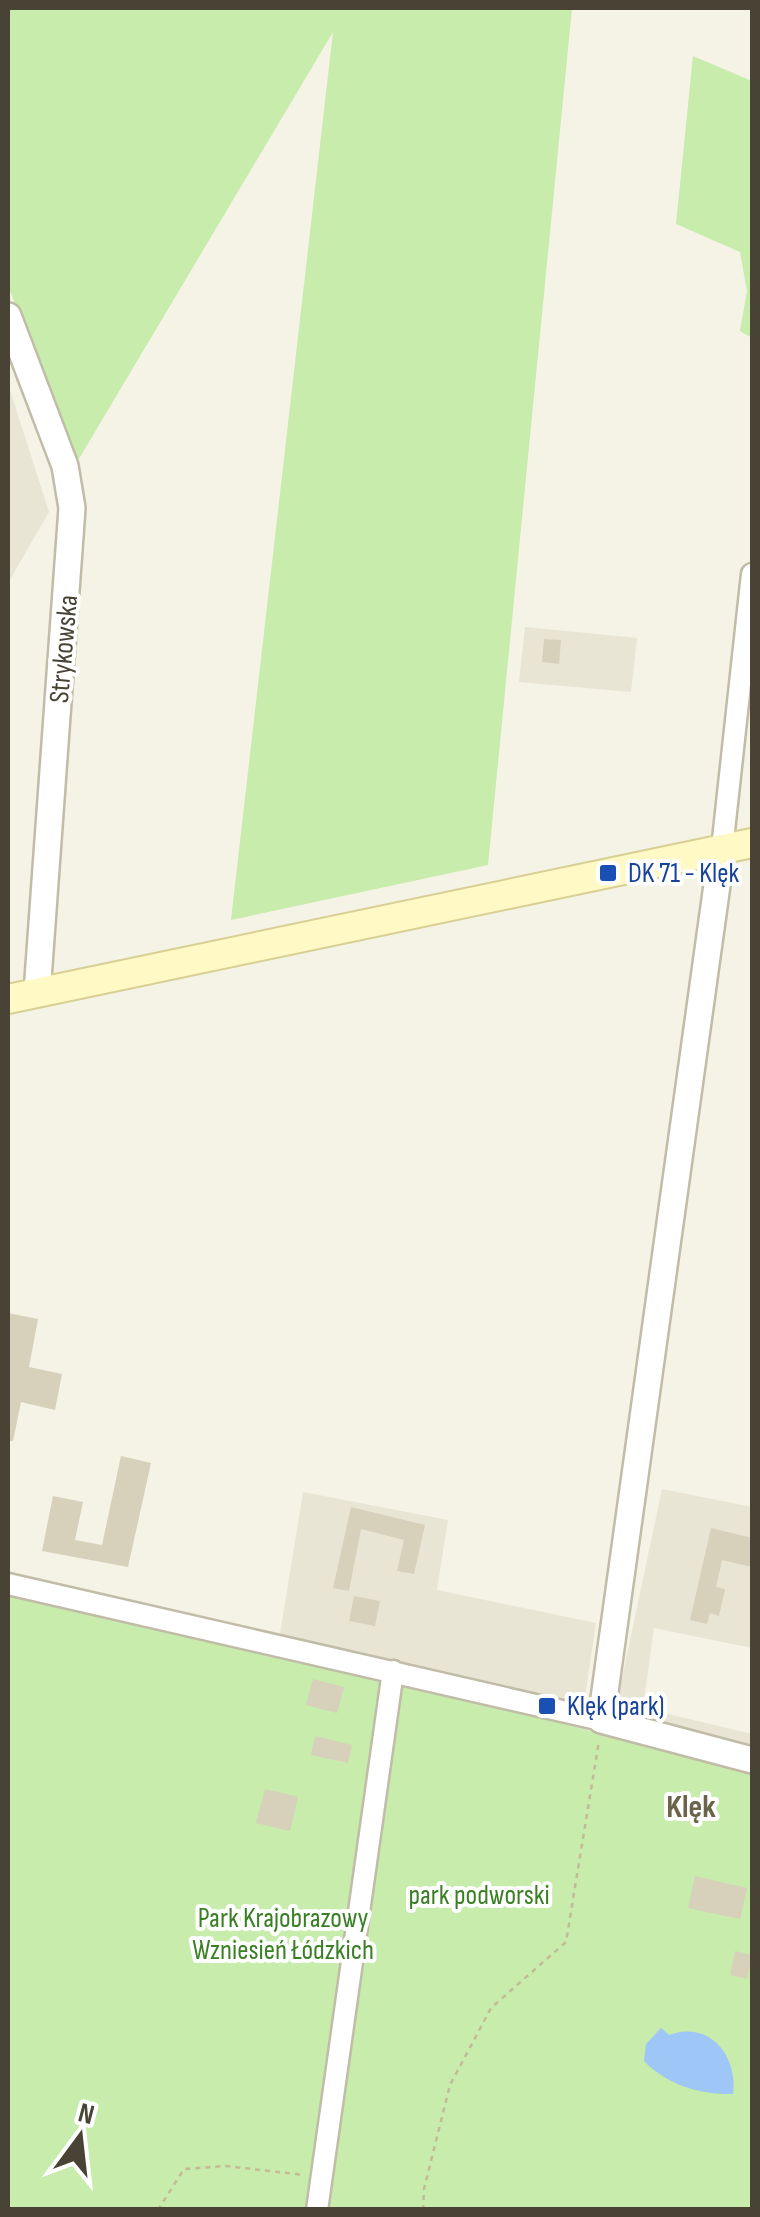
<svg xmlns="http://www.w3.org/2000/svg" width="760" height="2217" viewBox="0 0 760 2217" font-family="'Sofia Sans Condensed',sans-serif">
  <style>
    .residential { fill: #e9e5d4 }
    .green { fill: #c7ecac }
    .water { fill: #9ec6f6 }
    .building { fill: #d7d0bb }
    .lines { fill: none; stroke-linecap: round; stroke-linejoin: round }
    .minor-casing { stroke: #c1bca8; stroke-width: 25 }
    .tertiary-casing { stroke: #c1bca8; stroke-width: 30 }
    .secondary-casing { stroke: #d8cf92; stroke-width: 32 }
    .path { stroke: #c4ba98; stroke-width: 2.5; stroke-dasharray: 5 5; stroke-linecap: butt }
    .minor { stroke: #fff; stroke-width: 20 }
    .tertiary { stroke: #fff; stroke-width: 25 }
    .secondary { stroke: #fff9c6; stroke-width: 28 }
    .transit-dot { fill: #1a4fb4; stroke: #fff; stroke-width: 4 }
    .labels { text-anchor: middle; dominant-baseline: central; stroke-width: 8; stroke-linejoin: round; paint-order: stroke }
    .street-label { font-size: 28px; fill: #484335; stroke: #fff }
    .transit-label { font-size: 28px; fill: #164399; stroke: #fff; text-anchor: start }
    .park-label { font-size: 28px; fill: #397f23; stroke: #fff }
    .quarter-label { font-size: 32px; font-weight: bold; fill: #6c634b; stroke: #fff }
  </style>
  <rect width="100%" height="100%" fill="#f5f2e6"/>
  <!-- residential -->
  <path class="residential" d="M8 384 49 512 8 583Z
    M525 627 637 638 631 692 519 682Z
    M662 1489 752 1507V1648L654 1628 643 1708 752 1734V2110L610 1735Z
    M303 1492 448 1520 437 1590 596 1623 584 1703 280 1634Z"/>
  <!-- green -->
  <path class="green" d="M8 8H572L488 865 231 920 333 32 77 462 8 286Z
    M693 56 752 81V338L740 331 747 291 740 252 676 224Z
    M8 1591 387 1677 752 1774V2209L8 2210Z"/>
  <!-- water -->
  <path class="water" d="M661 2028 669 2035C709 2020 738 2055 733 2094 701 2095 667 2085 644 2061L646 2044Z"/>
  <!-- building -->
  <path class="building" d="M544 639 561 640 559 664 542 662Z
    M8 1313 38 1319 29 1367 62 1374 55 1410 21 1402 13 1441H8Z
    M121 1456 151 1463 128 1567 42 1551 53 1496 83 1502 75 1540 102 1545Z
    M351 1507 425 1525 414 1574 397 1571 404 1540 361 1529 349 1591 333 1588Z
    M711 1528 752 1538V1567L722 1560 716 1587 725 1589 719 1616 710 1613 707 1624 690 1620Z
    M354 1596 380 1601 375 1626 349 1621Z
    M313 1679 344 1687 337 1713 306 1705Z
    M315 1736 352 1745 348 1763 311 1755Z
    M265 1789 298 1797 290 1831 256 1823Z
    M695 1876 747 1888 740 1919 688 1908Z
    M735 1951 752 1955 747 1979 730 1975Z"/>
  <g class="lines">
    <!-- minor casing -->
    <g class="minor-casing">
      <path id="minor" d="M722 849 752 574
        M8 1584 601 1720
        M317 2210 393 1671"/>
    </g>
    <!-- tertiary casing -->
    <g class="tertiary-casing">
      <path id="tertiary" d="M8 316 65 466 72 508 37 993
        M722 849 601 1720 752 1760"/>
    </g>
    <!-- secondary casing -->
    <g class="secondary-casing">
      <path id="secondary" d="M8 999 752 843"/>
    </g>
    <!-- path -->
    <path class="path" d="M158 2210 184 2169 225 2166 305 2175
      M423 2210 424 2189 450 2085 491 2008 566 1942 599 1741"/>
    <!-- minor -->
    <use href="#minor" class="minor"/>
    <!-- tertiary -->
    <use href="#tertiary" class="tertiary"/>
    <!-- secondary -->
    <use href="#secondary" class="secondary"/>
  </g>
  <!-- markers -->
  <g class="transit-dot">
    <rect x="598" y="863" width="20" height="20" rx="5"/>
    <rect x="537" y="1696" width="20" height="20" rx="5"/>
  </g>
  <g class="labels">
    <!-- street labels -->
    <g class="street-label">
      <text transform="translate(64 649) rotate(-85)">Strykowska</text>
    </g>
    <!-- transit labels -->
    <g class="transit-label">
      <text x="628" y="873">DK 71 - Klęk</text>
      <text x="567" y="1706">Klęk (park)</text>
    </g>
    <!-- park labels -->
    <g class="park-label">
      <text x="479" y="1895">park podworski</text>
      <text x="283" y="1918">Park Krajobrazowy<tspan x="283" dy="32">Wzniesień Łódzkich</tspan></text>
    </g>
    <!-- quarter labels -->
    <g class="quarter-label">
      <text x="691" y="1807">Klęk</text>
    </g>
  </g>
  <!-- border -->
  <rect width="760" height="2217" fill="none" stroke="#484335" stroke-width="20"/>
  <!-- north arrow -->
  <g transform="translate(80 2137) rotate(15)" stroke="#ffffff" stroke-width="8" paint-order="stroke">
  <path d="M0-8L18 38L0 25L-18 38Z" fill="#484335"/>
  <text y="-15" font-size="28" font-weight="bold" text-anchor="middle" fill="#484335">N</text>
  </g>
</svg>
